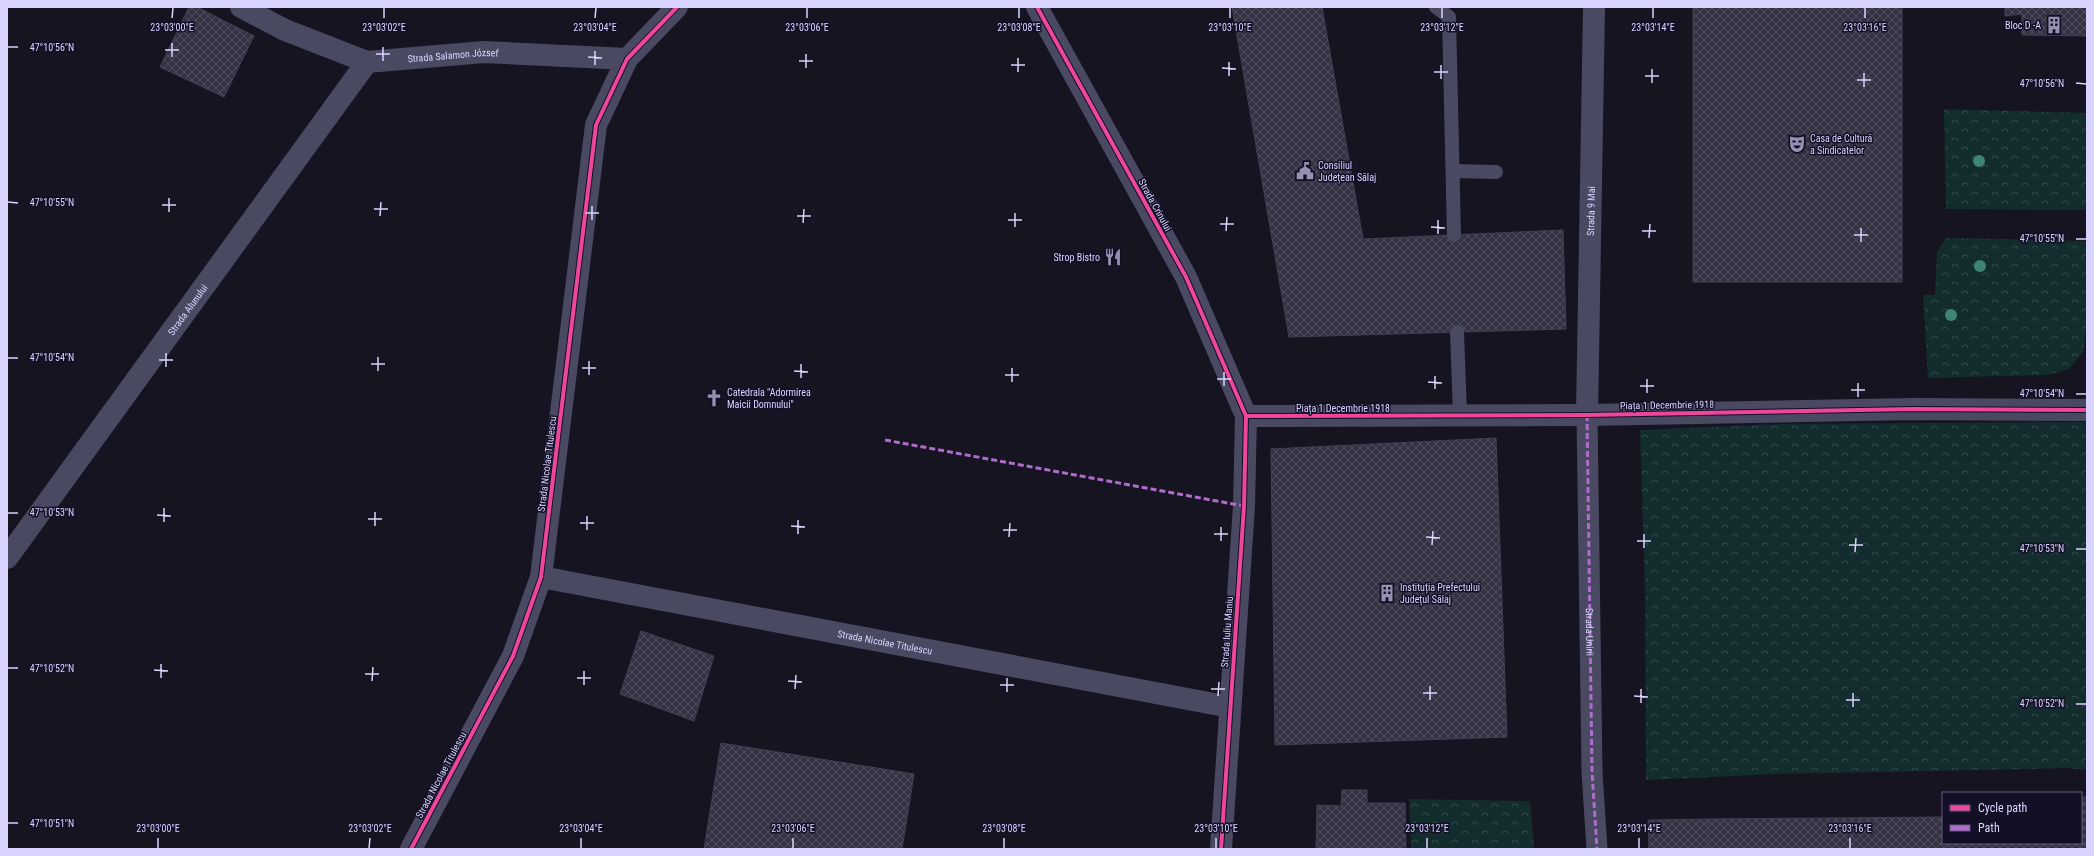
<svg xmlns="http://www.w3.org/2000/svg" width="2094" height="856" viewBox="0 0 2094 856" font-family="'Roboto Condensed',sans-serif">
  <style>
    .park { fill: url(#park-crowns) }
    .building { fill: url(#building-cross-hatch); stroke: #433f54 }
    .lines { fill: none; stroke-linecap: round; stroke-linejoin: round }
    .service { stroke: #4a4962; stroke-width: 14 }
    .pedestrian { stroke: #4a4962; stroke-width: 21 }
    .minor { stroke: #4a4962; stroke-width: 22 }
    .quiet { stroke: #b06ccc; stroke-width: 3; stroke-dasharray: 6 3; stroke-linecap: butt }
    .cycleway-casing { stroke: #130f26; stroke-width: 6 }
    .cycleway { stroke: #ed469a; stroke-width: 4 }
    .tree { fill: #3e8478 }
    .ticks { fill: none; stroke: #d9d4ff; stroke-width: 1.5 }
    .labels { text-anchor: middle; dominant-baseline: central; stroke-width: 3; stroke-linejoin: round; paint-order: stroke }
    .poi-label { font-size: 10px; fill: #d9d4ff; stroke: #130f26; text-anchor: start }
    .street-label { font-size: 10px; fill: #d9d4ff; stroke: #130f26 }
    .ticks-label { font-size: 10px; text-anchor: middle; fill: #d9d4ff; stroke: #130f26; stroke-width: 3; stroke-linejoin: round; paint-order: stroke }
  </style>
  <defs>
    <pattern id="park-crowns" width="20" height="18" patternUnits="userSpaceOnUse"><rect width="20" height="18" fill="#132c2d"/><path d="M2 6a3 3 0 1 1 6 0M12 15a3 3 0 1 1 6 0" fill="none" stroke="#354a4c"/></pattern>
    <pattern id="building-cross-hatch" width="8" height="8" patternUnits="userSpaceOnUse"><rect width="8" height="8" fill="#343243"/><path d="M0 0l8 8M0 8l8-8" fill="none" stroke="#514f5f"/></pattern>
  </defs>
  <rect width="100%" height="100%" fill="#161421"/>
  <!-- park -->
  <path class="park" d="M1944 109 2087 113V210L1946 209Z
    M1946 238 2087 241V325L2083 352 2069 369 2048 375 1928 378 1923 295H1935L1937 252Z
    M2087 422V770L2069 768 1778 774 1646 780 1645 586 1640 430 1782 424Z
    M1409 799 1530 801 1534 849H1411Z"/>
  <!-- building -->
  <path class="building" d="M189 7H197L254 36 224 97 160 67Z
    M1232 7H1322L1363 239 1563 230 1566 329 1289 337Z
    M1693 7H1902V282H1693Z
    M2005 7H2087V36L2022 35V14L2005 16Z
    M1496 438 1507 737 1275 745 1271 449Z
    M641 631 714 656 694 721 620 694Z
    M721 743 914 774 902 849H704Z
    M1342 790H1367V803H1405L1406 849H1316L1317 805 1341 806Z
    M2081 797H2087V849H1947V843H2081Z
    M1943 817V843H1947V849H1708L1707 819Z
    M1707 819 1708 849H1649L1648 820Z"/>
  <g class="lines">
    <!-- service -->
    <path class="service" d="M1436 7 1449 17 1454 235
      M1453 171 1496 172
      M1457 332 1460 415"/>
    <!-- pedestrian -->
    <path class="pedestrian" id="s1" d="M1587 415 1592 772 1597 849"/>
    <!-- minor -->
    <g class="minor">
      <path id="s2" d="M241 7 285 30 367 62 484 52 627 59"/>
      <path d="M1037 7 1186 277 1246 416 1244 506 1221 849"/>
      <path id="s3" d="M1587 415 1594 7"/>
      <path d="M1246 416 1587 415 1913 409 2087 410"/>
      <path id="s4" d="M7 558 367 62"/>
      <path id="s5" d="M541 577 1230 707"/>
      <path d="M411 849 513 656 541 577 596 125 627 59 677 7"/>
    </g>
    <!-- quiet -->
    <path class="quiet" d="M1587 415 1592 772 1597 849
      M885 440 1244 506"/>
    <!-- cycleway casing -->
    <g class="cycleway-casing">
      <path id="cycleway" d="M1037 7 1186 277 1246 416 1244 506 1221 849
        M1246 416 1587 415 1913 409 2087 410
        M411 849 513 656 541 577 596 125 627 59 677 7"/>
    </g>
    <!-- cycleway -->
    <use href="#cycleway" class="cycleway"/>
  </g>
  <!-- trees -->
  <g class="tree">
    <circle cx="1979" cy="161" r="6"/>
    <circle cx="1980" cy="266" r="6"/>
    <circle cx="1951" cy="315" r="6"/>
  </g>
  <!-- ticks -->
  <path class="ticks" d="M172 18 173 8M384 18V8M595 18 596 8M807 18V8M1019 18V8M1230 18V8M1442 18V8M1653 18V8M1865 18V8M8 47H18M165 50H179M376 54H390M172 57V43M588 57 602 58M383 61V47M799 61H813M595 65V51M1011 65H1025M806 68V54M1222 68 1236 69M1018 72V58M1434 72H1448M1229 76V62M1645 76H1659M1441 79V65M1857 80H1871M1652 83V69M2076 83 2086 84M1864 87V73M8 202 18 203M162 205H176M374 209H388M169 212V198M585 213H599M380 216 381 202M797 216H811M592 220V206M1008 220H1022M803 223 804 209M1220 224H1234M1015 227V213M1431 227 1445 228M1226 231 1227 217M1642 231H1656M1438 234V220M1854 235H1868M1649 238 1650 224M2076 239H2086M1861 242V228M8 358H18M159 360H173M371 364H385M166 367V353M582 368H596M378 371V357M794 371 808 372M589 375V361M1005 375H1019M801 378V364M1217 379H1231M1012 382V368M1428 382 1442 383M1224 386V372M1640 386H1654M1435 389V376M1851 390H1865M1647 393V379M2076 394H2086M1858 397V383M8 513H18M157 515 171 516M368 519H382M164 522V508M580 523H594M375 526V512M791 526 805 527M587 530V516M1003 530H1017M798 534V520M1214 534H1228M1009 537 1010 523M1426 537 1440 538M1221 541V527M1637 541H1651M1432 545 1433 531M1849 545H1863M1644 548V534M2076 549H2086M1855 552 1856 538M8 668H18M154 670 168 671M365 674H379M161 678V664M577 678H591M372 681 373 667M788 681 802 682M584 685V671M1000 685H1014M795 689 796 675M1211 689H1225M1007 692V678M1423 693H1437M1218 696 1219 682M1634 696 1648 697M1430 700V686M1846 700H1860M1641 703V689M2076 704H2086M1853 707V693M8 823H18M158 848V838M369 848 370 838M581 848V838M793 848V838M1004 848V838M1216 848V838M1427 848V838M1639 848V838M1850 848V838"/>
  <!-- icons -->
  <defs>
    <g id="building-bare" transform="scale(1.38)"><path d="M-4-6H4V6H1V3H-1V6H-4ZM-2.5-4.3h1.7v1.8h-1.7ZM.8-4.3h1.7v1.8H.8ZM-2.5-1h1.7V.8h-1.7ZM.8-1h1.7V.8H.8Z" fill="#9591b1" stroke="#130f26" stroke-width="2.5" paint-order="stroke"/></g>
    <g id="theatre-bare" transform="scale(1.38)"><path d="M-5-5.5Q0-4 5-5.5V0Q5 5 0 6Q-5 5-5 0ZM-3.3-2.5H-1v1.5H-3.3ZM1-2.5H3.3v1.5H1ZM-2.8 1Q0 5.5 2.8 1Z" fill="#9591b1" stroke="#130f26" stroke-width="2.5" paint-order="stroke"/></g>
    <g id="civic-bare" transform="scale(1.38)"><path d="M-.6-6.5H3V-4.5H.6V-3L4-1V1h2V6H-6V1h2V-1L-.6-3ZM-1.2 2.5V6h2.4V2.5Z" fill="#9591b1" stroke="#130f26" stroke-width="2.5" paint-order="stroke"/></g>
    <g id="restaurant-bare" transform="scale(1.38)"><path d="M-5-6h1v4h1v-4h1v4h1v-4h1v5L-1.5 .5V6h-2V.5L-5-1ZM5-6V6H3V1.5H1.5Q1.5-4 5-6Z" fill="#9591b1" stroke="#130f26" stroke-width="2.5" paint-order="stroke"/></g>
    <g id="church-bare" transform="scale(1.38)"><path d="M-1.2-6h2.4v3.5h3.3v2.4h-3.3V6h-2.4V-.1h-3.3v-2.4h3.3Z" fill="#9591b1" stroke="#130f26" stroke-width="2.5" paint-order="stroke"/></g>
  </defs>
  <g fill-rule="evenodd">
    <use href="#building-bare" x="2054" y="25"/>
    <use href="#theatre-bare" x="1797" y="144"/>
    <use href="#civic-bare" x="1305" y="171"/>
    <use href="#restaurant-bare" x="1113" y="257"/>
    <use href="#church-bare" x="714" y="398"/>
    <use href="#building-bare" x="1387" y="593"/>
  </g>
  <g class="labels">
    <!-- poi labels -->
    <g class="poi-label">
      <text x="2041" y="25" text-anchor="end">Bloc D -A</text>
      <text x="1810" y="138">Casa de Cultură<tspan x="1810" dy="12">a Sindicatelor</tspan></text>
      <text x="1318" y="165">Consiliul<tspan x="1318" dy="12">Județean Sălaj</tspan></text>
      <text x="1100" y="257" text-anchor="end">Strop Bistro</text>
      <text x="727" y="392">Catedrala "Adormirea<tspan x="727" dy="12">Maicii Domnului"</tspan></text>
      <text x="1400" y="587">Instituția Prefectului<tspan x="1400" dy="12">Județul Sălaj</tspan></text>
    </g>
    <!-- street labels -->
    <g class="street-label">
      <text stroke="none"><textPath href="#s2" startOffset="224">Strada Salamon József</textPath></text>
      <text transform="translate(1155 205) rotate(61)">Strada Crinului</text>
      <text stroke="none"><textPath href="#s3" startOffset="204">Strada 9 Mai</textPath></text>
      <text stroke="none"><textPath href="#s4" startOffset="307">Strada Alunului</textPath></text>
      <text transform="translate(1667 405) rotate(-1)">Piața 1 Decembrie 1918</text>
      <text x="1343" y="408">Piața 1 Decembrie 1918</text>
      <text transform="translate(547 464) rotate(-83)">Strada Nicolae Titulescu</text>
      <text transform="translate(1227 632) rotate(-86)">Strada Iuliu Maniu</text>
      <text stroke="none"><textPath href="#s1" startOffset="217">Strada Unirii</textPath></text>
      <text stroke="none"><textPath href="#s5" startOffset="350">Strada Nicolae Titulescu</textPath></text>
      <text transform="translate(441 775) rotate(-62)">Strada Nicolae Titulescu</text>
    </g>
  </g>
  <g class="ticks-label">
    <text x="172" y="31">23°03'00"E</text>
    <text x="384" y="31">23°03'02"E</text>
    <text x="595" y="31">23°03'04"E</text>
    <text x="807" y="31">23°03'06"E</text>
    <text x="1019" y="31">23°03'08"E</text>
    <text x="1230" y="31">23°03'10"E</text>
    <text x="1442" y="31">23°03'12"E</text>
    <text x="1653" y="31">23°03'14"E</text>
    <text x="1865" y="31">23°03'16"E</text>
    <text x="52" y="51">47°10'56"N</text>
    <text x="2042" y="87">47°10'56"N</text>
    <text x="52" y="206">47°10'55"N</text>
    <text x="2042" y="242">47°10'55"N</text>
    <text x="52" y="361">47°10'54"N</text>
    <text x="2042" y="397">47°10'54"N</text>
    <text x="52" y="516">47°10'53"N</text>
    <text x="2042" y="552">47°10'53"N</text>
    <text x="52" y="672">47°10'52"N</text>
    <text x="2042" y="707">47°10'52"N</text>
    <text x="52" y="827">47°10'51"N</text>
    <text x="158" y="832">23°03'00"E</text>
    <text x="370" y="832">23°03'02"E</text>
    <text x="581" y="832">23°03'04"E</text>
    <text x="793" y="832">23°03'06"E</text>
    <text x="1004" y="832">23°03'08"E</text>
    <text x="1216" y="832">23°03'10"E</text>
    <text x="1427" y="832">23°03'12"E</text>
    <text x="1639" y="832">23°03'14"E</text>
    <text x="1850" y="832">23°03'16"E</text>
  </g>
  <!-- border -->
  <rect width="2094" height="856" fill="none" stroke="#d9d4ff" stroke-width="16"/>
  <!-- legend -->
  <rect x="1942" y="792" width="140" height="52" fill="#130f26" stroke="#625e7d"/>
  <rect x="1950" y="805" width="20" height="6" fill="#ed469a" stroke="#625e7d"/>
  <text x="1978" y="812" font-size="12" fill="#d9d4ff">Cycle path</text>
  <rect x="1950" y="825" width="20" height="6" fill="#b06ccc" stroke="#625e7d"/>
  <text x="1978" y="832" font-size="12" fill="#d9d4ff">Path</text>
</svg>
